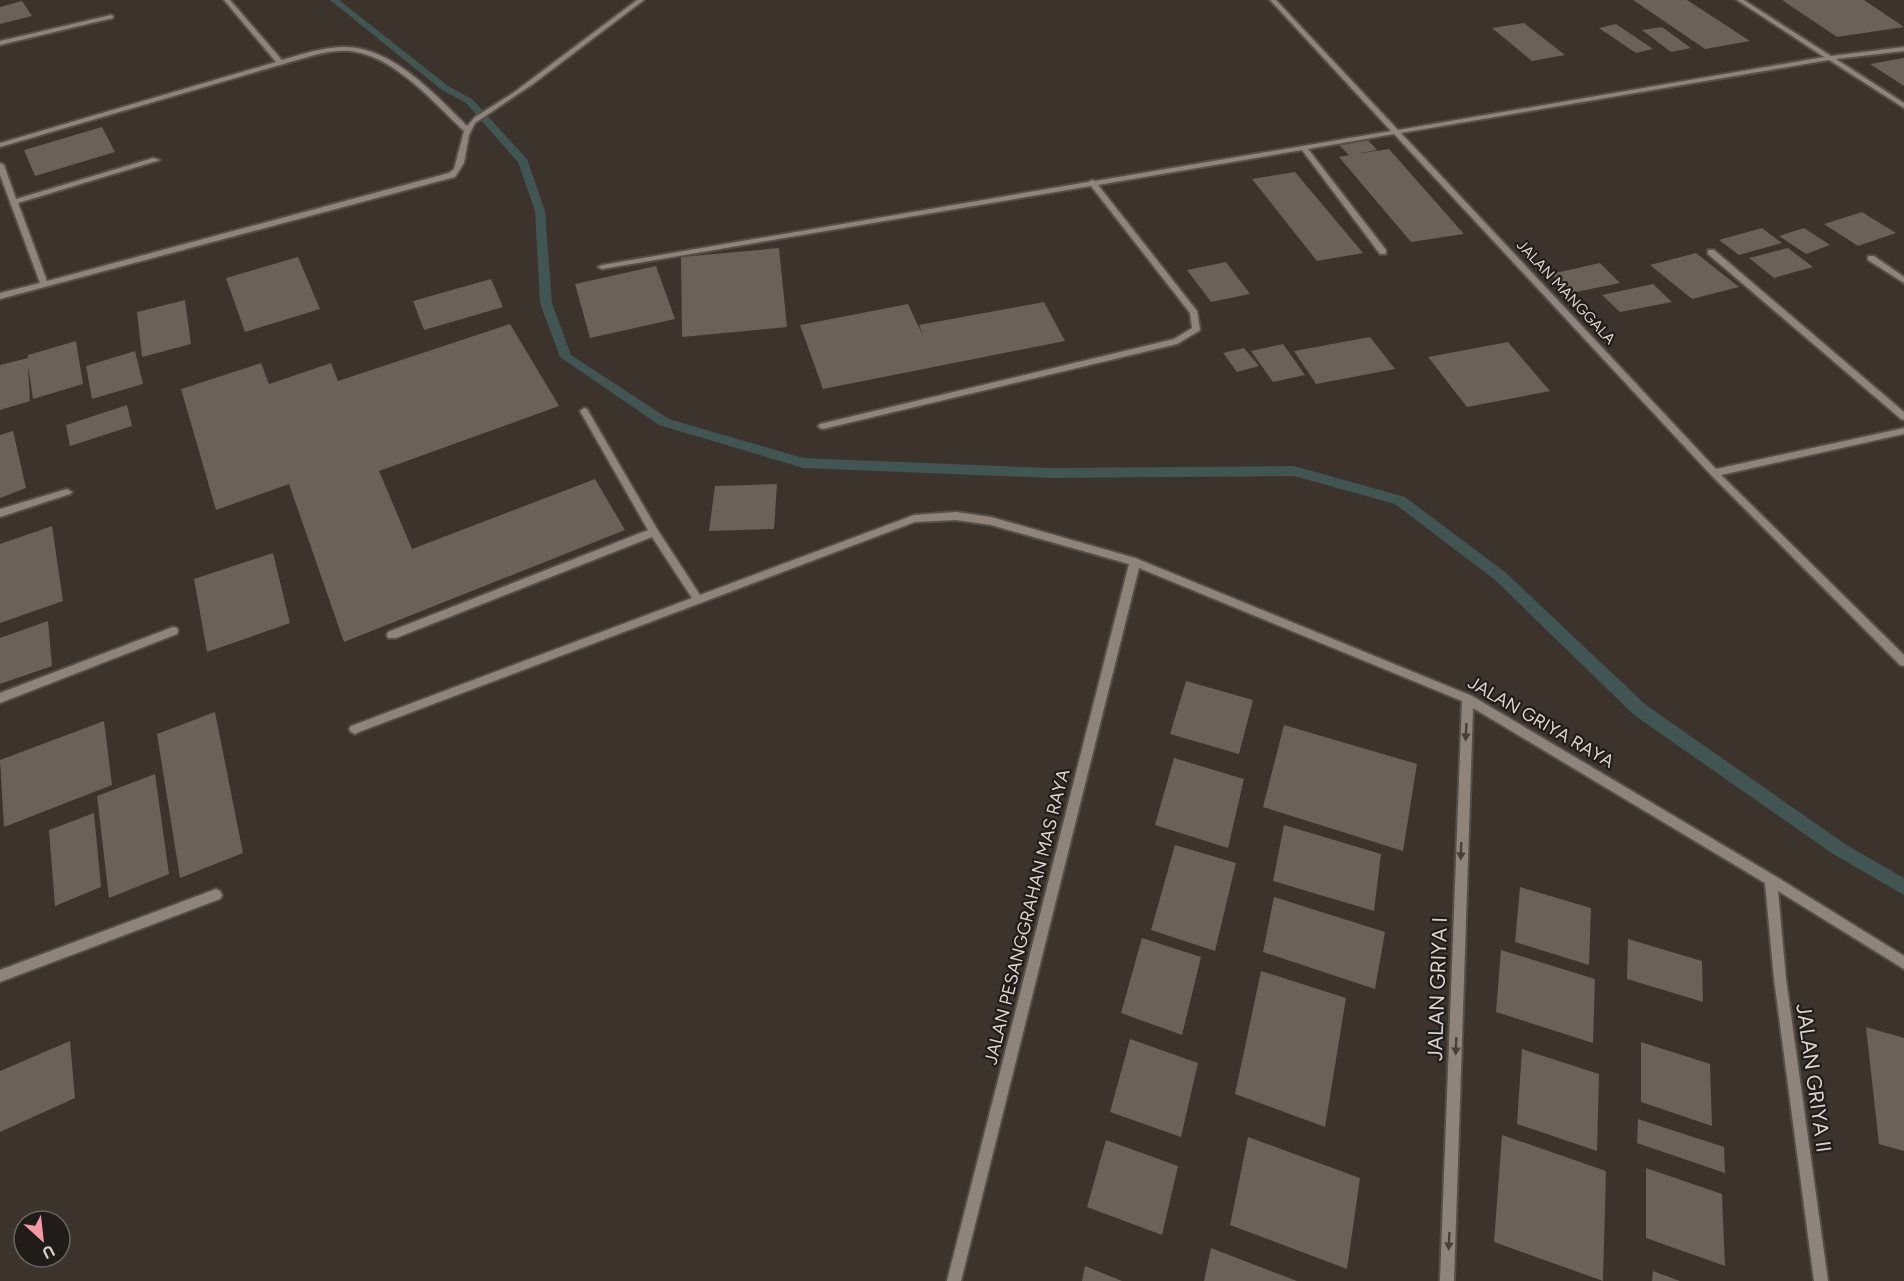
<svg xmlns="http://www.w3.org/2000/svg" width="1904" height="1281" viewBox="0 0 1904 1281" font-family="Figtree,sans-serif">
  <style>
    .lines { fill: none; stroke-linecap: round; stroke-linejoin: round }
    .stream { fill: #415553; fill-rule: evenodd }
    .building { fill: #6a6159 }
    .minor-casing { stroke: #564f49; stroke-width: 4 }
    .minor { fill: #8e847c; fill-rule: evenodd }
    .oneway { fill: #46403c }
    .labels { text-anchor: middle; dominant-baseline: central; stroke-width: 4.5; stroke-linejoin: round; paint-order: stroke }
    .far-street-label { font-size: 15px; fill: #dad4d0; stroke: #201c19 }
    .street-label { font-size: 18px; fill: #dad4d0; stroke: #201c19 }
    .near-street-label { font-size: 21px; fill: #dad4d0; stroke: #201c19 }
  </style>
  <rect width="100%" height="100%" fill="#3c332c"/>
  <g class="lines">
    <!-- stream -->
    <path class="stream" d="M330 0H339L448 86 472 99 527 159 545 211 552 303 571 355 669 419 803 458 1052 468 1294 466 1405 497 1505 572 1646 705 1845 844 1904 878V895L1833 854 1634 715 1495 580 1395 504 1294 476 1052 478 803 468 659 425 560 357 540 303 535 211 518 162 466 103 442 90Z"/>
  </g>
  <!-- building -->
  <path class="building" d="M1633 0H1687L1750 41 1705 49Z
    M1782 0H1864L1904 27 1837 37Z
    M22 1 32 16 0 24V7Z
    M1524 23 1565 55 1532 61 1492 28Z
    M1616 24 1653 49 1636 53 1599 28Z
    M1662 27 1691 48 1671 52 1642 30Z
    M1904 58V86L1870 64Z
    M102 127 115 152 35 176 24 150Z
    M1368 140 1377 150 1356 154 1389 149 1464 234 1411 242 1339 157 1349 155 1339 145Z
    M1295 172 1332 216 1363 253 1317 261 1252 179Z
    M1862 212 1896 233 1858 246 1824 224Z
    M1762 228 1782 243 1739 255 1719 240Z
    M1804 228 1830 245 1806 254 1779 236Z
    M779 248 787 327 682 337 681 257Z
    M1788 248 1813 267 1774 278 1749 258Z
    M1696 253 1739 287 1692 299 1650 265Z
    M298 257 320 309 245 332 226 278Z
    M1226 262 1250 294 1211 302 1187 270Z
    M1600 263 1620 283 1571 293 1551 274Z
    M656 266 675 319 590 338 575 284Z
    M491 279 503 307 424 330 413 301Z
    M1653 284 1672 302 1620 312 1602 295Z
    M185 300 191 344 142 357 137 312Z
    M1044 302 1065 341 823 389 800 325 908 304 923 336 919 325Z
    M510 324 559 406 379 471 412 549 595 479 625 530 344 642 289 484 216 510 181 389 261 363 269 384 331 363 338 381Z
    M1370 337 1395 369 1316 384 1294 351Z
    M76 341 83 384 33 399 28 365 30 401 0 410V365L28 358V355Z
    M1508 342 1550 391 1467 407 1428 357Z
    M1283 344 1305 375 1273 382 1251 351Z
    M1244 348 1259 366 1237 372 1223 353Z
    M135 351 143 384 92 399 86 366Z
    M127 405 132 426 70 446 66 425Z
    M13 431 26 488 0 498V435Z
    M777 484 774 529 709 531 715 486Z
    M52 526 63 601 0 623V544Z
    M273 553 290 623 207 652 194 579Z
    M48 621 52 666 0 684V638Z
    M1186 681 1253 700 1239 754 1170 734Z
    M215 712 243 853 180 878 157 734Z
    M104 721 112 785 4 827 0 760Z
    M1284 725 1417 764 1403 851 1263 807Z
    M1174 758 1244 779 1228 848 1155 825Z
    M155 774 169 874 109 898 97 796Z
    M94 813 101 887 55 906 49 830Z
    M1284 825 1381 854 1374 911 1273 881Z
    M1175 845 1236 863 1215 951 1151 930Z
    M1520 887 1591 908 1589 965 1515 942Z
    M1274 897 1385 932 1375 989 1263 952Z
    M1142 938 1201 957 1182 1035 1121 1013Z
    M1628 939 1702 961 1703 1002 1627 979Z
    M1501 950 1595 979 1593 1043 1496 1012Z
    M1261 971 1346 998 1325 1127 1235 1094Z
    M1866 1027 1904 1038V1151L1879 1144Z
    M1130 1039 1198 1063 1181 1137 1110 1112Z
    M70 1041 75 1098 0 1132V1071Z
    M1641 1042 1710 1064 1712 1126 1641 1102Z
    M1522 1049 1599 1074 1597 1151 1517 1124Z
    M1638 1119 1724 1147 1725 1173 1637 1143Z
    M1502 1135 1606 1171 1603 1281 1494 1242Z
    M1248 1137 1360 1178 1347 1269 1230 1225Z
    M1106 1140 1178 1166 1162 1235 1087 1207Z
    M1646 1168 1722 1194 1725 1266 1646 1238Z
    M1211 1248 1297 1281H1204Z
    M1085 1266 1122 1281H1082Z
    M1653 1271 1680 1281H1652Z"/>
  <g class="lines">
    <!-- minor casing -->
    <g class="minor-casing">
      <path id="minor" d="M224 0H230L282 60C302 54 324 47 345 47 392 47 436 95 467 126L475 117 513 93 637 0H644L533 84 475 123 469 135 464 163 455 177 0 299V293L40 283 0 175V163L4 165 16 199 153 158 160 160 18 203 47 281 449 173 454 169 464 131C434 103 398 60 356 52 337 48 315 55 297 60L0 147V143L276 62Z
        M1270 0H1276L1398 130 1824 57 1737 0H1744L1831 56 1904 47V51L1836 59 1904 103V108L1829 60 1401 133 1716 469 1904 428V434L1721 475 1904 655V666L1900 665 1711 475 1394 134 1308 149 1386 250V254H1380L1302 150 1098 185 1197 311 1200 329 1199 331 1177 344 823 429 820 428 818 426 820 424 1174 339 1192 328 1190 313 1091 186 602 269 598 267 602 265 1088 182 1092 180 1095 181 1391 131Z
        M111 15 113 16V18L0 45V41Z
        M1708 250H1714L1904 412V420L1901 419 1708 254Z
        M1868 256H1874L1904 277V283L1868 260Z
        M584 408 587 409 657 529 700 595 914 515 956 512 991 517 1135 558 1472 696 1775 876 1904 956V969L1778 891 1786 979 1828 1281H1814L1774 979 1765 883 1473 708 1454 1281H1440L1462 701 1139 568 961 1281H947L1129 564 991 525 956 520 915 522 359 732 355 734 351 732 349 729 351 726 692 598 652 537 396 638H388L387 635 388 632 648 530 580 411Z
        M67 489 72 492 70 494 0 517V509Z
        M173 627 177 628 178 631 177 634 0 703V693Z
        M216 889 220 891 222 895 220 899 0 982V970Z"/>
    </g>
    <!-- minor -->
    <use href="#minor" class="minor"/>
  </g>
  <!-- one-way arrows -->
  <defs><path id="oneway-solid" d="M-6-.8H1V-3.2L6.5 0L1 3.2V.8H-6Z" transform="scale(1.5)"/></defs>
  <g class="oneway">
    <use href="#oneway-solid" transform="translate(1466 732) rotate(93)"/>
    <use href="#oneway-solid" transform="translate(1461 851) rotate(92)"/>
    <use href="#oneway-solid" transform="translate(1456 1046) rotate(92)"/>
    <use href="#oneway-solid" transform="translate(1449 1241) rotate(93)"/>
  </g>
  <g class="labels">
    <!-- far-street labels -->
    <g class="far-street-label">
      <text transform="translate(1566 292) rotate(47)">JALAN MANGGALA</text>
    </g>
    <!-- street labels -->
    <g class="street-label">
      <text transform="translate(1541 722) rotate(30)">JALAN GRIYA RAYA</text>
      <text transform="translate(1027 917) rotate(-76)">JALAN PESANGGRAHAN MAS RAYA</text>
    </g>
    <!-- near-street labels -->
    <g class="near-street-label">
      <text transform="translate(1437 989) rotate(-88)">JALAN GRIYA I</text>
      <text transform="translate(1814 1078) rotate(82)">JALAN GRIYA II</text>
    </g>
  </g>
  <!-- north arrow -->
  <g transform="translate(42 1239) rotate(153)"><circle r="28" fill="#201c19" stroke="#6a6662" stroke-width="1.5"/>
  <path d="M0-4.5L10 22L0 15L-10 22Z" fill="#f39aa8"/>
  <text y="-9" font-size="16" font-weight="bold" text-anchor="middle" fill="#dad4d0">U</text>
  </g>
</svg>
